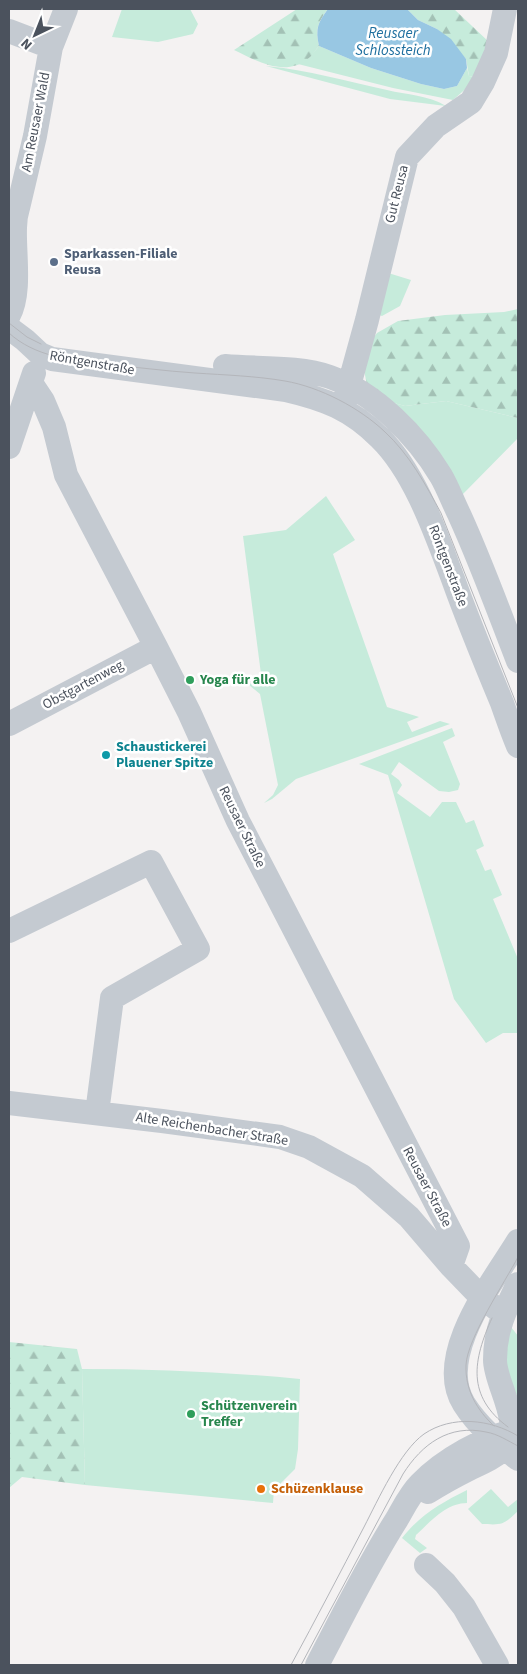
<svg xmlns="http://www.w3.org/2000/svg" width="527" height="1674" viewBox="0 0 527 1674" font-family="'Source Sans 3',sans-serif">
  <style>
    .green { fill: #c6ebdb }
    .forest { fill: url(#forest-firs) }
    .water { fill: #98c7e3 }
    .lines { fill: none; stroke-linecap: round; stroke-linejoin: round }
    .minor { stroke: #c4cad1; stroke-width: 24 }
    .tram { stroke: #b4b6bb; stroke-width: 1 }
    .service-dot { fill: #5c6f8a; stroke: #fff; stroke-width: 2 }
    .leisure-dot { fill: #2e9e5b; stroke: #fff; stroke-width: 2 }
    .culture-dot { fill: #0f9aa8; stroke: #fff; stroke-width: 2 }
    .food-dot { fill: #e8710a; stroke: #fff; stroke-width: 2 }
    .labels { text-anchor: middle; dominant-baseline: central; stroke-width: 5; stroke-linejoin: round; paint-order: stroke }
    .street-label { font-size: 14px; fill: #4b525d; stroke: #fff }
    .service-label { font-size: 14px; font-weight: bold; fill: #4e5e75; stroke: #fff; text-anchor: start }
    .leisure-label { font-size: 14px; font-weight: bold; fill: #27864d; stroke: #fff; text-anchor: start }
    .culture-label { font-size: 14px; font-weight: bold; fill: #0d838f; stroke: #fff; text-anchor: start }
    .food-label { font-size: 14px; font-weight: bold; fill: #c56008; stroke: #fff; text-anchor: start }
    .water-label { font-size: 15px; font-style: italic; fill: #1d6e9e; stroke: #fff }
  </style>
  <defs>
    <pattern id="forest-firs" width="22" height="20" patternUnits="userSpaceOnUse" patternTransform="scale(1.25)"><rect width="22" height="20" fill="#c6ebdb"/><path d="M5 1l3.5 6h-7zM16 11l3.5 6h-7z" fill="#a3c1b5"/></pattern>
  </defs>
  <rect width="100%" height="100%" fill="#f4f2f2"/>
  <!-- green -->
  <path class="green" d="M122 9H190L198 24 193 34 158 42 112 37Z
    M319 46 371 68 421 84 444 89 457 86 467 68 469 76 478 78 453 100 393 88 298 64 309 58Z
    M266 66C309 70 345 81 387 90 407 95 428 95 446 106L390 99Z
    M385 272 411 280 400 306 382 316 379 315Z
    M379 399 405 406 446 401 518 418V438L462 495Z
    M326 496 355 540 333 554 387 707 419 717 407 722 412 732 440 721 450 724 296 779 272 799 264 803 273 795 278 785 260 694 249 685 261 674 243 536 286 530Z
    M452 728 455 736 443 742 460 784 458 790 449 792 439 791 399 762 391 774 399 780 402 785 397 793 430 817 442 802H456L466 823 474 820 484 846 476 850 485 871 491 869 502 895 493 899 518 959V1033H503L486 1043 454 999 388 775 359 764Z
    M508 1323 518 1336V1398L505 1370Z
    M82 1369C155 1369 227 1372 300 1379L298 1449 295 1469 274 1490 273 1503 85 1485Z
    M491 1489 508 1507 518 1499V1511C503 1525 503 1525 482 1524L468 1509Z
    M467 1490V1503C446 1503 430 1522 416 1535L415 1539 427 1548 420 1553 402 1538C420 1515 441 1503 467 1490Z"/>
  <!-- forest -->
  <path class="forest" d="M297 9H328C318 22 315 29 319 46 316 49 313 55 309 58 285 78 257 61 234 50Z
    M407 9H454L489 42 478 78 469 76 466 59 437 29 418 20Z
    M518 309V418L446 401 405 406 379 399 367 385 364 370 369 344 377 333 398 321 445 315 504 312Z
    M9 1342 77 1349 82 1369 85 1485 22 1477 9 1488Z"/>
  <!-- water -->
  <path class="water" d="M328 9H407L418 20 437 29 451 39 466 59 467 68 457 86 444 89 421 84 371 68 319 46C315 29 318 22 328 9Z"/>
  <g class="lines">
    <!-- minor -->
    <path class="minor" d="M9 31 51 47
      M9 207 18 208 35 136 51 47 66 9
      M9 315C21 293 14 253 15 228 15 221 16 214 18 208
      M9 328 25 340 40 354 52 359 286 390C325 399 351 409 380 438 415 472 436 534 453 579 468 621 485 662 502 703 507 717 512 732 518 746
      M225 366C258 369 298 366 330 377 375 393 417 436 441 476 448 488 453 502 459 514 481 562 499 612 518 661
      M31 383 43 401 54 427 66 475 156 647 189 712 238 821 278 898 458 1246 451 1266
      M345 400 367 320 407 157 436 126 471 102 483 82 496 53 505 9
      M9 447 34 373
      M9 724 156 647
      M9 931 151 862 198 949 112 998 97 1113
      M9 1103 162 1121 280 1137 309 1147 362 1176 409 1217 451 1266 478 1294 503 1314
      M518 1241C493 1282 434 1356 464 1404 478 1426 498 1443 518 1459
      M428 1492C442 1483 457 1475 471 1468 482 1463 496 1457 504 1448 525 1424 495 1385 495 1360 495 1330 505 1310 518 1284
      M426 1565 445 1583 464 1607 497 1665
      M317 1665C343 1616 367 1566 397 1519 404 1507 410 1494 420 1484 443 1460 485 1436 518 1430"/>
    <!-- tram -->
    <path class="tram" d="M9 323 27 337 41 344
      M9 333C35 357 71 360 104 364 135 367 165 371 195 373 225 375 256 376 285 381 320 387 360 408 385 432 409 454 426 485 441 513L518 708
      M492 1318C473 1360 466 1396 508 1427
      M494 1426C477 1410 465 1390 466 1365 467 1339 505 1282 518 1257
      M291 1665C316 1619 340 1573 364 1527 378 1500 400 1451 424 1434 452 1415 490 1419 518 1436
      M301 1665 403 1474C422 1444 449 1424 486 1432 498 1434 508 1441 518 1446"/>
  </g>
  <!-- markers -->
  <circle class="service-dot" cx="54" cy="262" r="5"/>
  <g class="leisure-dot">
    <circle cx="190" cy="680" r="5"/>
    <circle cx="191" cy="1414" r="5"/>
  </g>
  <circle class="culture-dot" cx="106" cy="755" r="5"/>
  <circle class="food-dot" cx="261" cy="1489" r="5"/>
  <g class="labels">
    <!-- street labels -->
    <g class="street-label">
      <text transform="translate(36 122) rotate(-79)">Am Reusaer Wald</text>
      <text transform="translate(397 194) rotate(-76)">Gut Reusa</text>
      <text transform="translate(92 363) rotate(10)">Röntgenstraße</text>
      <text transform="translate(448 566) rotate(69)">Röntgenstraße</text>
      <text transform="translate(83 685) rotate(-28)">Obstgartenweg</text>
      <text transform="translate(242 827) rotate(64)">Reusaer Straße</text>
      <text transform="translate(212 1129) rotate(9)">Alte Reichenbacher Straße</text>
      <text transform="translate(427 1187) rotate(62)">Reusaer Straße</text>
    </g>
    <!-- service labels -->
    <g class="service-label">
      <text x="64" y="254">Sparkassen-Filiale<tspan x="64" dy="16">Reusa</tspan></text>
    </g>
    <!-- leisure labels -->
    <g class="leisure-label">
      <text x="200" y="680">Yoga für alle</text>
      <text x="201" y="1406">Schützenverein<tspan x="201" dy="16">Treffer</tspan></text>
    </g>
    <!-- culture labels -->
    <g class="culture-label">
      <text x="116" y="747">Schaustickerei<tspan x="116" dy="16">Plauener Spitze</tspan></text>
    </g>
    <!-- food labels -->
    <g class="food-label">
      <text x="271" y="1489">Schüzenklause</text>
    </g>
    <!-- water labels -->
    <g class="water-label">
      <text x="393" y="33">Reusaer<tspan x="393" dy="17">Schlossteich</tspan></text>
    </g>
  </g>
  <!-- border -->
  <rect width="527" height="1674" fill="none" stroke="#4b525d" stroke-width="20"/>
  <!-- north arrow -->
  <g transform="translate(35 35) rotate(223)" stroke="#ffffff" stroke-width="4" paint-order="stroke">
  <path d="M0-4L9 19L0 12L-9 19Z" fill="#4b525d"/>
  <text y="-8" font-size="14" font-weight="bold" text-anchor="middle" fill="#4b525d">N</text>
  </g>
</svg>
